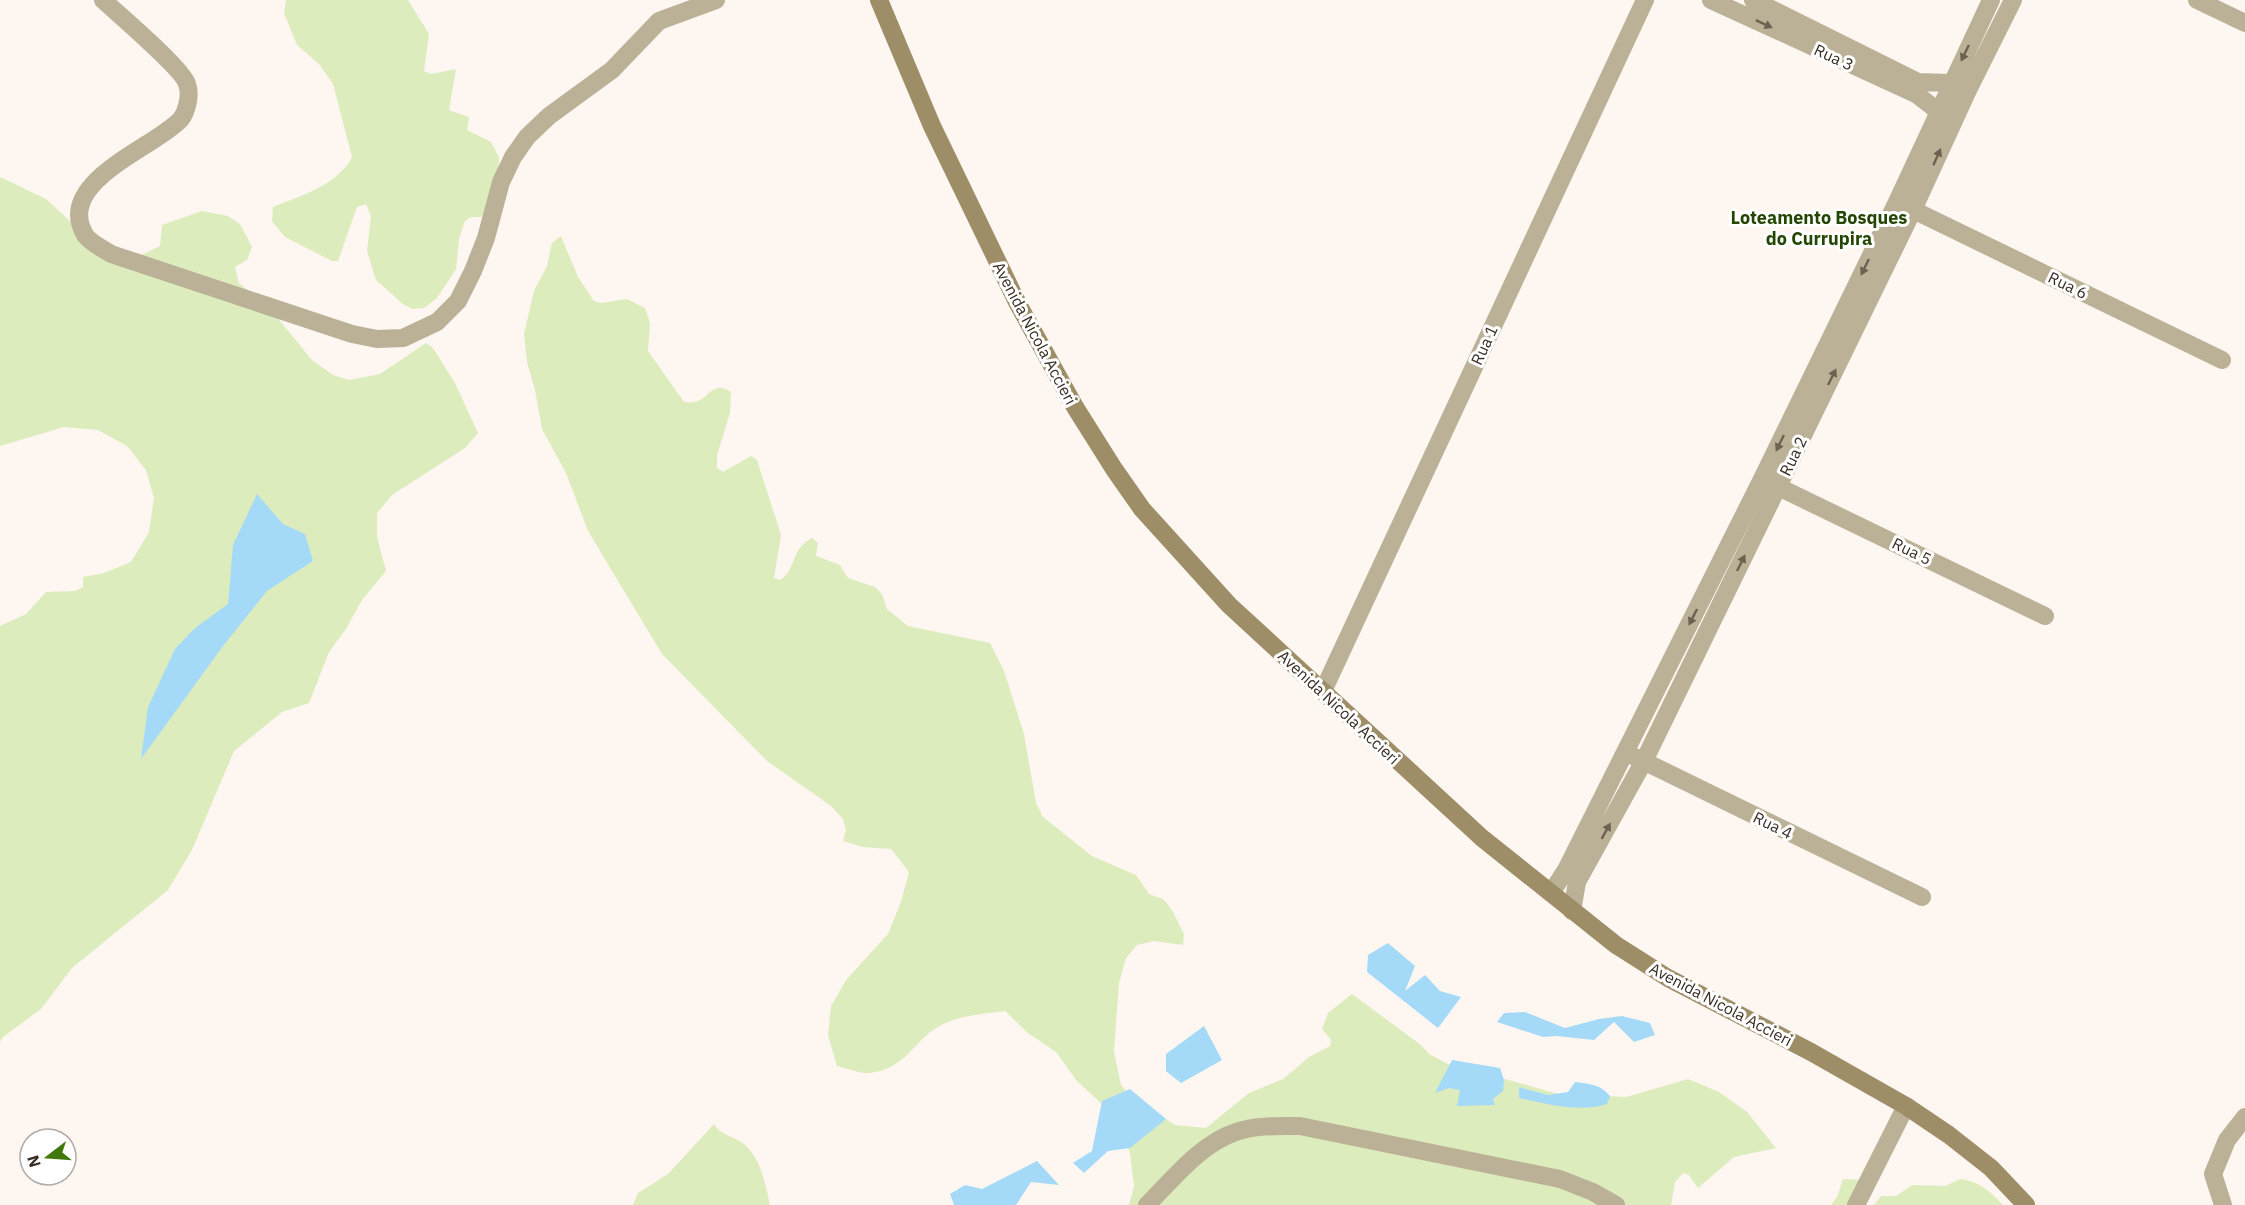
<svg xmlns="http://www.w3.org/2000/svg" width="2245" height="1205" viewBox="0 0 2245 1205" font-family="'IBM Plex Sans',sans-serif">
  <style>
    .green { fill: #ddecbd }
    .water { fill: #a4daf7 }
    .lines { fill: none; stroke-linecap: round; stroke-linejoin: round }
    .street { stroke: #bbb196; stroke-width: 18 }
    .secondary { stroke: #9e8e67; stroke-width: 18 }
    .oneway { fill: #6d6152 }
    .labels { text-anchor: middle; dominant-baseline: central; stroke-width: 6; stroke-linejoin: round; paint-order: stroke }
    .street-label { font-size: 16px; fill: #392c24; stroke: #fff }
    .neighbourhood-label { font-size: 18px; font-weight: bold; fill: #234603; stroke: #fff }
  </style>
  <rect width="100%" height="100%" fill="#fdf6f1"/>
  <!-- green -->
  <path class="green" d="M286 0H408L429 34 424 71 431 74 456 69 449 110 469 117 467 130 491 142 499 157 497 213 491 217H471L465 221 459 239 456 269 437 298 424 308 412 309 403 304 376 280 367 251 371 216 366 204 357 207 338 261H332L285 237 272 221 273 207C300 196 338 185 352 157L333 84 319 64 297 45 284 13Z
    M0 177 46 199 82 232 139 256 160 246 162 225 202 211 228 216 240 224 252 247 247 260 235 267 239 283 271 310 312 360 333 375 349 380 380 374 426 343 433 348 455 383 478 433 465 448 392 495 377 513V537L386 571 362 600 346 629 329 652 309 703 282 712 234 751 192 850 168 890 72 968 41 1009 3 1037 0 1042V626L26 614 46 592 75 591 83 587V577L104 573 131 562 149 532 154 498 146 470 127 446 98 430 64 427 0 446Z
    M561 236 578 277 594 301 601 303 627 299 645 308 650 323 648 351 684 402C687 402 691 403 694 402 710 399 712 379 731 392L730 413 717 455V468L723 472 751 456 757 460 781 535 774 578 780 580C797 570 789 550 812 538L818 543 816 556 840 565 848 578 875 587 882 594 887 609 908 626 990 643 1004 671 1024 734 1036 803 1043 817 1092 856 1136 875 1149 894 1163 899 1172 910 1184 934 1183 945 1154 941 1137 945 1126 958 1119 983 1114 1052 1121 1085 1131 1097 1175 1125 1206 1128 1249 1093 1283 1079 1309 1057 1330 1046 1331 1040 1322 1029 1328 1013 1352 994 1421 1045 1429 1054 1463 1072 1491 1075 1558 1094 1626 1097 1688 1079 1719 1092 1747 1112 1776 1148 1734 1157 1698 1188 1688 1174 1683 1173 1675 1182 1671 1205H1129L1134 1186 1130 1154 1121 1122 1076 1080 1056 1052 1028 1033 1005 1011C985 1014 960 1015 941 1025 912 1041 907 1069 869 1073 860 1074 847 1068 837 1066L828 1035 831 1006 846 980 888 934 901 902 909 872 891 849 863 847 843 841 846 830 843 819 831 806 767 761 662 654 588 531 566 473 542 429 535 390 527 362 524 334 534 291 547 266 552 243Z
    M714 1124C719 1134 732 1136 741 1142 761 1156 765 1183 770 1205H633L638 1193 668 1174Z
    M1843 1179 1863 1180 1852 1205H1831L1837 1197Z
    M1960 1179C1979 1181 1991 1192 2003 1205H1874L1881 1196H1896L1912 1185 1945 1186Z"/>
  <!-- water -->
  <path class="water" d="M257 494 283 524 305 534 313 561 267 591 223 646 141 759 148 707 175 649 195 628 228 604 233 545Z
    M1388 943 1415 966 1405 991 1425 975 1440 991 1461 997 1438 1028 1367 972 1368 955Z
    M1525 1012 1565 1028 1599 1019 1622 1016 1650 1023 1655 1035 1634 1042 1614 1022 1594 1040 1557 1036 1543 1037 1497 1022 1504 1013Z
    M1204 1026 1222 1060 1181 1083 1166 1071V1054Z
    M1452 1060 1500 1068 1504 1080 1503 1091 1493 1099 1495 1105 1457 1106 1460 1090 1449 1088 1435 1093Z
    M1575 1082C1590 1084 1600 1084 1610 1096L1607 1104C1578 1113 1548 1104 1519 1098V1087L1548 1095 1568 1092Z
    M1130 1089 1166 1119 1130 1148 1108 1151 1084 1173 1073 1163 1092 1151 1102 1101Z
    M1037 1161 1059 1185 1031 1182 1016 1205H954L950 1194 965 1185 982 1189Z"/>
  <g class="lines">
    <!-- street -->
    <path class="street" d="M103 0C118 14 183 69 187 84 191 94 187 111 181 119 155 148 54 181 85 235 90 243 104 249 111 254L352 334 377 339 403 338 437 322 458 301 473 271 486 238 501 182 513 157 527 137 549 116 612 70 659 21 716 0
      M1711 0 1916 94 1938 111 1949 116
      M1753 0 1918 82 1950 83 1960 87
      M2197 0 2245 23
      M1903 205 2222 360
      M1768 482 2045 616
      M1323 691 1645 0
      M1635 757 1922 897
      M1551 893 1566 870 1762 479 1897 202 1991 0
      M1572 911 1577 882 1644 761 1913 210 1968 90 2013 0
      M1147 1205C1173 1179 1200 1144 1236 1132 1256 1125 1279 1126 1300 1126L1560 1179 1593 1192 1616 1205
      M1856 1205 1906 1106
      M2223 1205 2213 1174 2227 1140 2245 1117"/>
    <!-- secondary -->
    <path class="secondary" d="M879 0 932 126 1018 304 1075 407 1114 469 1142 509 1229 605 1482 838 1616 945 1668 978 1811 1052 1906 1106 1949 1135 1991 1168 2026 1205"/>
  </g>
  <!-- one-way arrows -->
  <defs><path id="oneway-solid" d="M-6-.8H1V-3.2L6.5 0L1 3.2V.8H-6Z" transform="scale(1.5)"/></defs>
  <g class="oneway">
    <use href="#oneway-solid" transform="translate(1764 24) rotate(25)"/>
    <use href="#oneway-solid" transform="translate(1965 53) rotate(116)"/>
    <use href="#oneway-solid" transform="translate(1937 157) rotate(-66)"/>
    <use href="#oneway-solid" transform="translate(1865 267) rotate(116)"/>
    <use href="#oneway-solid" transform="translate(1832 377) rotate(-64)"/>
    <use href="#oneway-solid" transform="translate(1780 443) rotate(116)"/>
    <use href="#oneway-solid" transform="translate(1741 563) rotate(-64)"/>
    <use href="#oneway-solid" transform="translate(1693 617) rotate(117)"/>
    <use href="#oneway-solid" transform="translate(1606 831) rotate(-61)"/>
  </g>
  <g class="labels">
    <!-- street labels -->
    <g class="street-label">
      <text transform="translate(1834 57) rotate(25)">Rua 3</text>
      <text transform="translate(2068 285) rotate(26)">Rua 6</text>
      <text transform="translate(1035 333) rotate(62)">Avenida Nicola Accieri</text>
      <text transform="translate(1484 345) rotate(-65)">Rua 1</text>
      <text transform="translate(1793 456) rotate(-64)">Rua 2</text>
      <text transform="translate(1912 551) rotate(26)">Rua 5</text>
      <text transform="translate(1339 707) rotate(43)">Avenida Nicola Accieri</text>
      <text transform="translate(1773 825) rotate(26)">Rua 4</text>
      <text transform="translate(1721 1004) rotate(28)">Avenida Nicola Accieri</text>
    </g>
    <!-- neighbourhood labels -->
    <g class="neighbourhood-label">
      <text x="1819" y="217">Loteamento Bosques<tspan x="1819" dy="21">do Currupira</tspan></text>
    </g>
  </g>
  <!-- north arrow -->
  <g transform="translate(48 1157) rotate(253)"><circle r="28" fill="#ffffff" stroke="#b0aba7" stroke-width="1.5"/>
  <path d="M0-4.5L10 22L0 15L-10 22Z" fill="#41780b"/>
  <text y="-9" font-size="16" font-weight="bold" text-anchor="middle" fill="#392c24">N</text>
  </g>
</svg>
